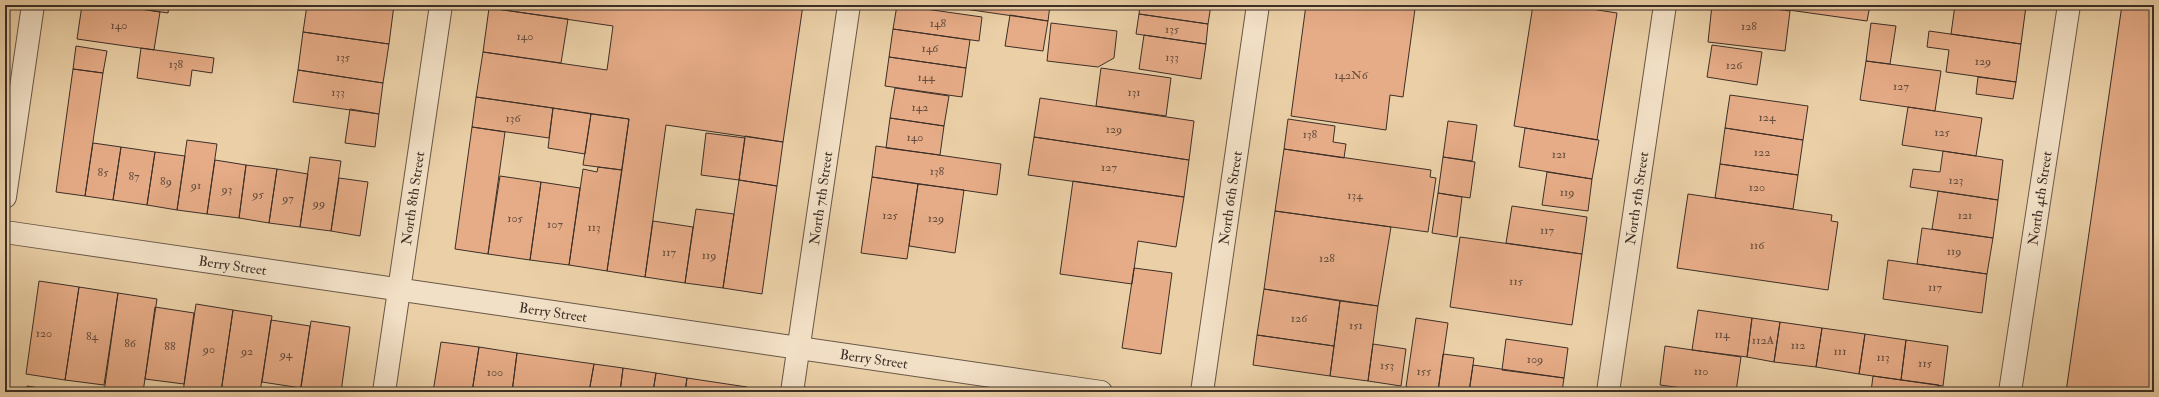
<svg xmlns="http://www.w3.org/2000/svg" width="2159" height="397" viewBox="0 0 2159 397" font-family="'IM FELL Double Pica',serif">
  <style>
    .building { fill: #e6ac87; stroke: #3c2f27 }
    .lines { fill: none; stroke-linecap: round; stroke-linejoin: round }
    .minor-casing { stroke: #685747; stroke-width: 24 }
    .minor { stroke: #f2e0c6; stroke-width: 22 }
    .labels { text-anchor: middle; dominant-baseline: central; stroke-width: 3; stroke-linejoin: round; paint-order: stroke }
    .number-label { font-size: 12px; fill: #664e3f }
    .street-label { font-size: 14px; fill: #3c2f27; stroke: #f2e0c6 }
  </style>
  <rect width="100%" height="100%" fill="#ebd0a7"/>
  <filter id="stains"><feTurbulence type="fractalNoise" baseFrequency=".005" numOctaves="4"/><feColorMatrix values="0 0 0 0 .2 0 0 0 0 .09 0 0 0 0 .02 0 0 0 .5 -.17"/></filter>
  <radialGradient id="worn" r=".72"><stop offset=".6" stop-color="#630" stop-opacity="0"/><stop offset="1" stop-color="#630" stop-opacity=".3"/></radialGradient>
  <!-- building -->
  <path class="building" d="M82 5H114L160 12 154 50 77 39Z
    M114 5H169L168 13Z
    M307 5H394L389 44 303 32Z
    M491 5H803L783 142 666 125 645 277 607 271 629 119 476 97 483 52 607 70 613 26 490 8Z
    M897 5 982 17 979 41 893 29Z
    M937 5H1050L1048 21Z
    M1140 5H1211L1208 24 1139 14Z
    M1306 5H1401V8L1415 9 1403 97 1390 95 1386 130 1291 116Z
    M1533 5H1566L1617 13 1597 140 1514 126Z
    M1588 5H1613V9Z
    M1712 5H1744L1790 11 1785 51 1708 42Z
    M1753 5H1870L1867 21Z
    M1955 5 2026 6 2021 44 1951 34Z
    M2122 5H2154V392H2066Z
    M489 8 568 19 561 63 483 52Z
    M1139 14 1208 24 1206 44 1136 34Z
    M1010 15 1048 21 1043 51 1005 46Z
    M1051 23 1117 31 1114 58 1098 67 1047 61Z
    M1871 23 1896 26 1890 64 1866 61Z
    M893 29 970 40 966 68 889 57Z
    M1929 31 2021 44 2016 82 1946 72 1949 50 1927 47Z
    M303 32 389 44 383 83 298 70Z
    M1144 35 1206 44 1201 79 1139 69Z
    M1712 45 1762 52 1757 85 1707 77Z
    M76 46 107 51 103 73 73 69Z
    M141 48 214 58 212 73 192 70 190 86 137 78Z
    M889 57 966 68 962 97 885 86Z
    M1866 61 1941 71 1935 111 1860 100Z
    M1101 68 1171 78 1166 116 1096 106Z
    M73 69 103 73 85 196 56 192Z
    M298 70 383 83 379 114 293 102Z
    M1978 77 2016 82 2013 99 1976 94Z
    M895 88 949 96 944 126 890 118Z
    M1730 95 1808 106 1803 140 1725 128Z
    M476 97 553 108 549 138 472 127Z
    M1040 98 1194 121 1189 160 1034 137Z
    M1908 107 1982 118 1976 156 1902 145Z
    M553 108 591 114 585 154 548 148Z
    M350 109 379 114 375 147 345 143Z
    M591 114 629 119 622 170 583 165Z
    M890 118 944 126 940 155 886 148Z
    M1288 119 1335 126 1333 142 1346 144 1344 158 1284 149Z
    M1448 121 1477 125 1472 161 1443 157Z
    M472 127 505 132 488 254 455 249Z
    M1525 128 1599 140 1592 179 1519 167Z
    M1725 128 1803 140 1798 175 1720 164Z
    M706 133 745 138 739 180 701 175Z
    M745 136 783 142 777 186 739 180Z
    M1034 137 1189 160 1184 197 1028 175Z
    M187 140 217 144 207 214 177 210Z
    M93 143 121 147 113 200 85 196Z
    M876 146 1001 164 997 195 872 177Z
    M121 147 155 152 147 205 113 200Z
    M1284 149 1431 170 1430 177 1436 178 1428 232 1275 211Z
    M1943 151 2003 160 1998 200 1910 187 1913 169 1940 172Z
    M155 152 185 156 177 210 147 205Z
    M310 157 341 161 331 231 300 227Z
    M1443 157 1475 162 1470 198 1438 193Z
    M215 160 246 165 239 218 207 214Z
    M1720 164 1798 175 1793 209 1715 198Z
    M246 165 277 169 269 223 239 218Z
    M598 167 622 170 607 271 569 265 583 169 597 172Z
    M277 169 308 174 300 227 269 223Z
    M1547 172 1592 179 1588 211 1542 205Z
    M500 176 541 182 530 260 488 254Z
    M872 177 918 184 907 259 861 253Z
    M339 178 368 182 360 236 331 231Z
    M739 180 777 186 762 294 723 288Z
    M1073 181 1184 197 1176 247 1138 241 1132 284 1060 274Z
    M541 182 580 188 569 265 530 260Z
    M918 184 964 190 955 253 909 246Z
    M1938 191 1998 200 1993 238 1932 229Z
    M1438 193 1462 197 1457 237 1432 233Z
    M1688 194 1832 215 1831 221 1838 222 1828 290 1677 268Z
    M1512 206 1587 217 1582 254 1506 243Z
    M696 209 734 214 723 288 685 283Z
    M1275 211 1391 227 1378 306 1264 289Z
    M653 221 693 227 685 283 645 277Z
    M1922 228 1993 238 1987 274 1917 264Z
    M1460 237 1582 254 1572 325 1450 307Z
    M1888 260 1987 274 1982 313 1883 299Z
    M1134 268 1172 273 1161 354 1122 348Z
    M39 281 79 287 65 380 26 374Z
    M79 287 118 293 104 385 65 380Z
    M1264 289 1340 301 1334 346 1257 335Z
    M118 293 157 299 143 392H104Z
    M1340 301 1378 306 1368 381 1330 376Z
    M196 304 233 310 221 392H183Z
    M155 307 194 313 184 384 145 379Z
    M233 310 272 316 260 392H221Z
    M1698 310 1752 318 1747 357 1692 350Z
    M1416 318 1448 323 1438 391 1406 387Z
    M1752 318 1780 322 1774 362 1747 357Z
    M271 320 310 326 301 388 262 382Z
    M311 321 350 327 341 392H300Z
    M1780 322 1822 328 1816 367 1774 362Z
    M1822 328 1865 334 1859 374 1816 367Z
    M1865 334 1906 340 1901 380 1859 374Z
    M1257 335 1334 346 1330 376 1253 365Z
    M1506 339 1568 348 1564 378 1502 370Z
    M1906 340 1948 346 1943 386 1901 380Z
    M441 342 479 347 472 392H433Z
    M1373 344 1406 349 1401 386 1368 381Z
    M1665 346 1741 357 1736 392H1711L1660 385Z
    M479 347 517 353 512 392H472Z
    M517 353 594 364 589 392H512Z
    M1443 354 1474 358 1469 392 1438 391Z
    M594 364 623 368 620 392H589Z
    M1473 365 1564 378 1562 392H1469Z
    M623 368 656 373 653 392H620Z
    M656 373 687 378 685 392H653Z
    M1873 376 1939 385 1938 392H1871Z
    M687 378 747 387 746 392H685Z
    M27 386 63 392H26Z"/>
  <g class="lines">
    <!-- minor casing -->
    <g class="minor-casing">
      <g id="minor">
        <path d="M5 197 33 5"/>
        <path id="s1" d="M5 232 1101 392"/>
        <path id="s2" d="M384 392 441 5"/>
        <path id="s3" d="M792 392 849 5"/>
        <path id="s4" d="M1202 392 1258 5"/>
        <path id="s5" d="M1608 392 1665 5"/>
        <path id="s6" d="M2010 392 2069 5"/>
      </g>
    </g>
    <!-- minor -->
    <use href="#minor" class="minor"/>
  </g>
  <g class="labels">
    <!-- number labels -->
    <g class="number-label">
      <text x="938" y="23">148</text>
      <text x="119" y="25">140</text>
      <text x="1749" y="26">128</text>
      <text x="1172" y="29">135</text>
      <text x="525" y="36">140</text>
      <text x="930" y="48">146</text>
      <text x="343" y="57">135</text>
      <text x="1172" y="57">133</text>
      <text x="1983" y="61">129</text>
      <text x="176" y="64">138</text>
      <text x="1734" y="65">126</text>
      <text x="1351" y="75">142N6</text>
      <text x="926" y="77">144</text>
      <text x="1901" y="86">127</text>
      <text x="338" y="92">133</text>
      <text x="1134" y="92">131</text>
      <text x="920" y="107">142</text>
      <text x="1767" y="117">124</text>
      <text x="513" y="118">136</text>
      <text x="1114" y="129">129</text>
      <text x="1942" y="132">125</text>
      <text x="1310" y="134">138</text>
      <text x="915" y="137">140</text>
      <text x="1762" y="152">122</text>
      <text x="1559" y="154">121</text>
      <text x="1109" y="167">127</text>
      <text x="937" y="171">138</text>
      <text x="103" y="172">85</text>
      <text x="134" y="176">87</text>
      <text x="1956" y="180">123</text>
      <text x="166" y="181">89</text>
      <text x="196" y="185">91</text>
      <text x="1757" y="187">120</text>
      <text x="227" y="189">93</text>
      <text x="1567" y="192">119</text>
      <text x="258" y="194">95</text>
      <text x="1355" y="195">134</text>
      <text x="288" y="198">97</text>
      <text x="319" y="203">99</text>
      <text x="890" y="215">125</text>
      <text x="1965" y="215">121</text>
      <text x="515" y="218">105</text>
      <text x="936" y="218">129</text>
      <text x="555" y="224">107</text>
      <text x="594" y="227">113</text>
      <text x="1547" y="230">117</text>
      <text x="1757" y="245">116</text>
      <text x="1954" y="251">119</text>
      <text x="669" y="252">117</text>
      <text x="709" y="255">119</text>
      <text x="1327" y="258">128</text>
      <text x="1516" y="281">115</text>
      <text x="1935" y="287">117</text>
      <text x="1299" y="318">126</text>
      <text x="1356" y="325">151</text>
      <text x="44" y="333">120</text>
      <text x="1722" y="334">114</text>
      <text x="92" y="336">84</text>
      <text x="1763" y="340">112A</text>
      <text x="130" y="343">86</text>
      <text x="1798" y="345">112</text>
      <text x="170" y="346">88</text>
      <text x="209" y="349">90</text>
      <text x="247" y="351">92</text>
      <text x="1840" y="351">111</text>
      <text x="286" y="354">94</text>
      <text x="1883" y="357">113</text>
      <text x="1535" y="359">109</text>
      <text x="1925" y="363">115</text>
      <text x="1387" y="365">153</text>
      <text x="1424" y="371">155</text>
      <text x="1701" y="371">110</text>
      <text x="495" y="372">100</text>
    </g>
    <!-- street labels -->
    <g class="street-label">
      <text stroke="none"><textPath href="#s2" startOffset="196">North 8th Street</textPath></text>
      <text stroke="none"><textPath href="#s4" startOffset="196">North 6th Street</textPath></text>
      <text stroke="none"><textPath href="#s5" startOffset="196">North 5th Street</textPath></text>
      <text stroke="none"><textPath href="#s6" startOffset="196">North 4th Street</textPath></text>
      <text stroke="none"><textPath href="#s3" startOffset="196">North 7th Street</textPath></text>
      <text stroke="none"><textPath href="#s1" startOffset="230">Berry Street</textPath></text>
      <text stroke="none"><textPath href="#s1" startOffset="554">Berry Street</textPath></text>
      <text stroke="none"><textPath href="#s1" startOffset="878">Berry Street</textPath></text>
    </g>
  </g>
  <!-- margin -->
  <rect width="2159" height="397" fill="none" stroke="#ebd0a7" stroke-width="20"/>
  <rect x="6" y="6" width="2147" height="385" fill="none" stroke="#3c2f27" stroke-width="2"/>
  <rect x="10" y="10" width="2139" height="377" fill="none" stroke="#3c2f27"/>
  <rect width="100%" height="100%" filter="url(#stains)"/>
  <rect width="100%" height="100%" fill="url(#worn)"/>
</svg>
